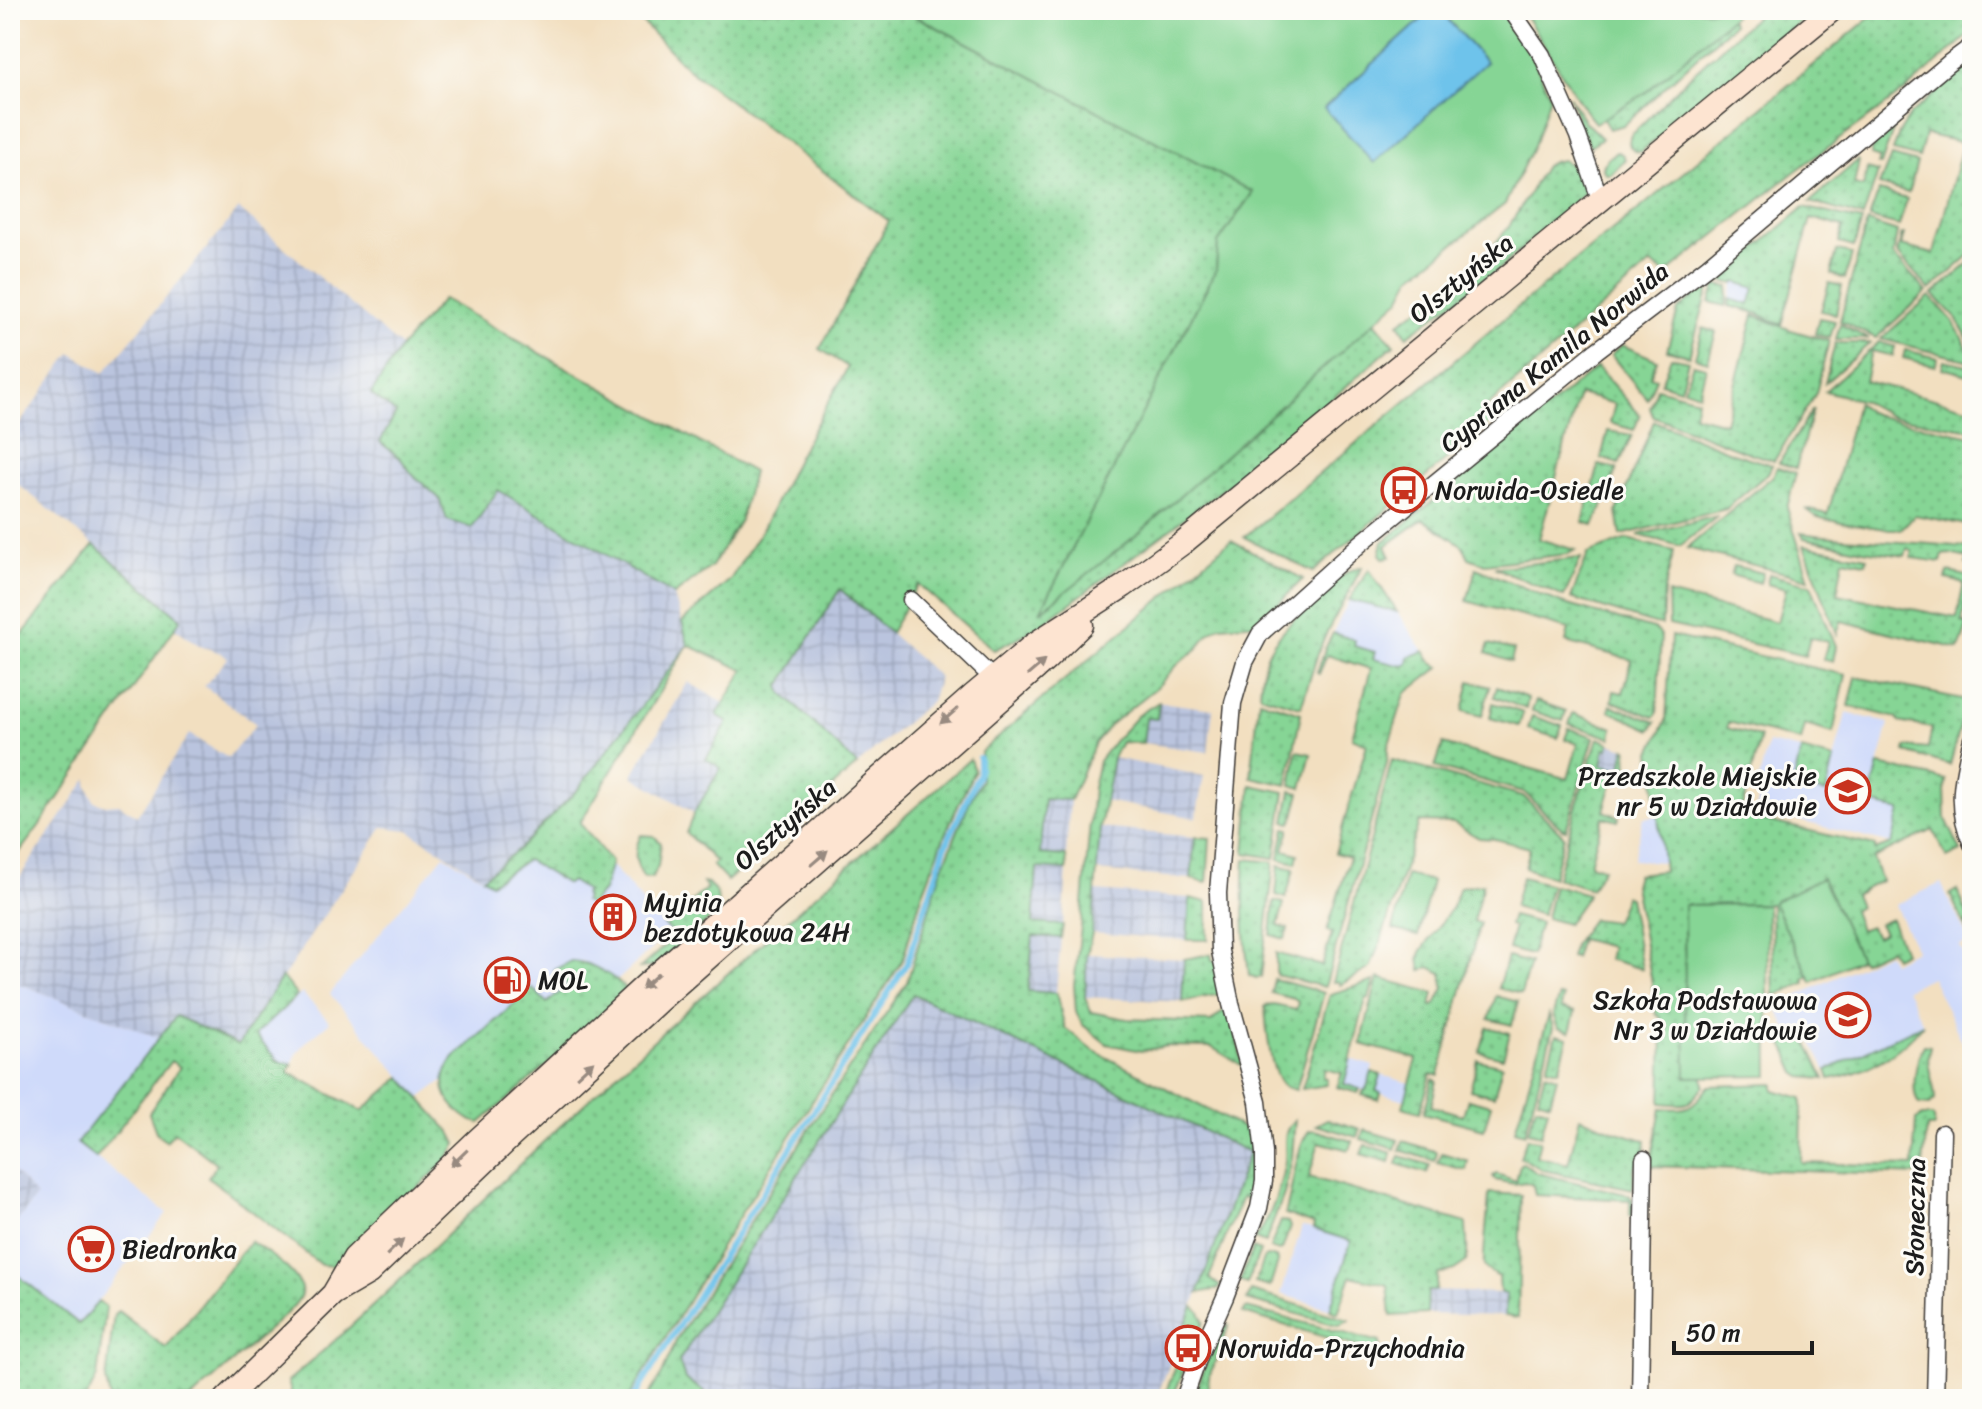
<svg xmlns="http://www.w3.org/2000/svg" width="1982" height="1409" viewBox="0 0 1982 1409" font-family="Sriracha,sans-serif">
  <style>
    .built { fill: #cfdafa }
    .industrial { fill: url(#industrial-grid) }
    .grass { fill: url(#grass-dots); stroke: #517858; stroke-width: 2 }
    .garden { fill: #86d595; stroke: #517858; stroke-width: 2 }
    .water { fill: #6ec3eb; stroke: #457084; stroke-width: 2 }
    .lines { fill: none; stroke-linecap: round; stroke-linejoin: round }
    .stream { stroke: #6ec3eb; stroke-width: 6 }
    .street-casing { stroke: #3c3935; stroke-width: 19 }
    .secondary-casing { stroke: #3c3935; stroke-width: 25 }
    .street { stroke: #fff; stroke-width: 16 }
    .secondary { stroke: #fde4d1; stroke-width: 22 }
    .oneway { fill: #988a80 }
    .labels { text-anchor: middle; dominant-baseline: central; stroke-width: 6; stroke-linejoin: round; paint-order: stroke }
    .street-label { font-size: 26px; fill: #1c1c1c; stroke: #fdfcf7 }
    .poi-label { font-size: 26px; fill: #1c1c1c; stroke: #fdfcf7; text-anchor: start }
  </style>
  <defs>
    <pattern id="industrial-grid" width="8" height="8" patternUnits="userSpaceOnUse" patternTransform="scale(2)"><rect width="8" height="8" fill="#bac4de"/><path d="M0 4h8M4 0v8" fill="none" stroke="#9fa8be"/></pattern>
    <pattern id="grass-dots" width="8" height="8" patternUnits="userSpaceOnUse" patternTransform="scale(2)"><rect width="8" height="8" fill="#86d595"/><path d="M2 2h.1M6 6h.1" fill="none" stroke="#73b680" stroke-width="1.8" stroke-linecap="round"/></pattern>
  </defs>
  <rect width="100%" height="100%" fill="#fdfcf7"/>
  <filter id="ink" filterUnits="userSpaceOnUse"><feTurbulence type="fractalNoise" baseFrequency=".0125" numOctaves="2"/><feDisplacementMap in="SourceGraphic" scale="16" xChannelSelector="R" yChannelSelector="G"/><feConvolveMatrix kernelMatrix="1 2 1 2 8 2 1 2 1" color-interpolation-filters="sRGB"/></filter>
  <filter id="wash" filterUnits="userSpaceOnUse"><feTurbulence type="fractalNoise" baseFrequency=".006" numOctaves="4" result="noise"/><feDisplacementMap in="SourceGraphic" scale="32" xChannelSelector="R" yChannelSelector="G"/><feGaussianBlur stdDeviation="1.8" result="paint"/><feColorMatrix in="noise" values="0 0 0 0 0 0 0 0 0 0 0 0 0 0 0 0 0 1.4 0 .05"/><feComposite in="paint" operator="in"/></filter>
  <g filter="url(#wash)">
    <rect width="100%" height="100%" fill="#f2dfc0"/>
    <!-- built -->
    <path class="built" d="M1735 282 1756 288 1751 305 1730 299Z
      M1349 600 1397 612 1424 651 1409 657 1408 664 1403 666 1373 659 1354 646 1355 640 1333 633Z
      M1846 713 1889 723 1869 802 1901 810 1892 844 1756 810 1762 784 1758 783 1768 743 1801 750 1793 784 1826 792Z
      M1658 815 1663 862 1633 860 1643 818Z
      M444 855 491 883 527 860 566 884 571 881 587 891H603L610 864 669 932 618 980 582 961 555 970 568 985 546 1003 532 988 447 1067 444 1080 420 1098 330 994Z
      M1941 883 1969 941 1960 946 1972 971V1062L1931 977 1906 989 1923 1024 1826 1071 1804 1026 1789 1033 1776 1006 1887 953 1892 962 1916 950 1895 905Z
      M10 980 159 1038 77 1143 167 1213 79 1325 10 1269V1231L36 1196 10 1167Z
      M302 993 330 1022 306 1042 297 1053 292 1064 278 1062 255 1035Z
      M1351 1059 1373 1066 1366 1091 1344 1084Z
      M1381 1075 1410 1083 1405 1100 1376 1092Z
      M1302 1226 1351 1240 1331 1309 1281 1294Z"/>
    <!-- industrial -->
    <path class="industrial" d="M239 209 401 347 371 394 396 413 381 442 400 458 413 475 439 498 447 520 472 528 498 490 674 595 688 645 577 790 521 847 483 878 408 830 383 827 238 1045 176 1016 159 1038 10 980V891L88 778 87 785 94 801 106 805 119 804 137 816 189 734 228 758 256 724 204 686 228 658 221 653 200 646 175 628 181 619 94 545 10 478V437L71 353 104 373Z
      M840 588 939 677 931 701 857 765 783 694 780 686Z
      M688 682 724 703 717 715 728 722 721 768 694 813 632 776Z
      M1159 702 1213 709 1208 752 1143 743 1146 717 1157 718Z
      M1610 743 1625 748 1622 769 1601 765 1605 748H1609Z
      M1113 758 1204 776 1196 818 1105 801Z
      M1044 798 1070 800 1066 856 1040 854Z
      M1100 828 1195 837 1191 879 1097 871Z
      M1037 868 1067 870 1063 925 1033 923Z
      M1095 891 1190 898 1187 940 1092 933Z
      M1033 936 1061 938 1056 993 1028 991Z
      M1087 954 1184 959 1182 1002 1085 997Z
      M913 994 1250 1152 1198 1293 1156 1399H719L685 1379 679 1361Z
      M10 1167 36 1196 10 1231Z
      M1428 1291 1506 1293 1505 1316 1427 1314Z"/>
    <!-- grass -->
    <path class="grass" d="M630 10H904L1253 192 1218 243 1216 270 1166 368 1363 332 1375 322 1394 345 1257 464 1037 628 994 650 918 584 890 633 840 589 780 686 783 694 857 765 727 881 712 865 716 862 686 833 694 813 721 768 706 759 728 722 717 715 744 670 688 645 580 823 611 862 603 891 590 905 584 901 586 897 584 895 586 891 571 881 567 884 527 860 491 883 483 878 521 847 577 790 688 645 682 622 730 580 764 526 799 455 848 367 820 349 889 221 687 68Z
      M1763 10H1814L1708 101 1640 152C1630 151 1627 144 1631 135L1687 79Z
      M1879 10H1972V35L1965 38 1905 91 1793 173 1666 274 1651 264 1482 411 1492 421 1313 572 1244 537 1553 278 1643 206Z
      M1730 19 1733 24 1624 125 1609 129 1603 119 1645 93Z
      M1972 62V145L1925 134 1919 158 1893 151 1899 133 1911 114Z
      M1569 96 1584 121 1602 138 1590 146 1580 128Z
      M1893 130 1881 165 1878 164 1880 158 1871 155 1873 145Z
      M1961 150 1972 154V253L1930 290 1897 253 1902 234H1904L1901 246 1934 254Z
      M1617 152 1622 154 1625 159 1611 174H1607L1603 170C1603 161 1609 156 1617 152Z
      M1891 156 1917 163 1908 193 1879 185Z
      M1562 160C1575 167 1585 173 1592 186L1498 270 1407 336 1399 323C1436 297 1479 267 1506 230 1521 209 1532 187 1545 166L1553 162Z
      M1858 160 1859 161 1854 185 1863 187 1867 169 1878 172 1863 217 1810 202Z
      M1879 191 1907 199 1899 226 1869 218Z
      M1804 207 1862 221 1854 247 1839 243 1843 227 1811 218 1782 325 1757 313 1729 306 1730 299 1750 305 1755 288 1736 282 1734 284 1719 280Z
      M1867 222 1897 232 1893 255 1927 292 1876 338 1840 321Z
      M1837 251 1852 254 1845 279 1831 274Z
      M1972 261V345L1956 318 1933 294Z
      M1711 282 1689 356 1667 350 1678 310Z
      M1829 283 1842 286 1836 314 1821 311Z
      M1716 285 1729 287 1726 306 1710 302Z
      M1930 296 1953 321 1972 356 1970 361 1881 339Z
      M443 299 753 472 740 520 712 566 674 595 498 490 472 528 447 520 439 498 413 475 400 458 380 442 396 413 371 394 401 347Z
      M1754 315 1791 330 1829 341 1816 393 1774 461 1741 450 1653 416 1650 408 1657 388 1697 399 1694 415 1725 423Z
      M1819 318 1835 321 1830 338 1815 334Z
      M1840 324 1869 339H1836Z
      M1703 328 1716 332 1708 361 1695 357Z
      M1879 342 1895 347 1893 356 1872 351 1865 381 1972 409V430L1890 416 1863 401 1825 391Z
      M1835 343H1870L1825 383Z
      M1622 345 1657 360 1650 376 1656 378 1647 399 1611 355Z
      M1905 350 1938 358 1935 366 1903 358Z
      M1671 357 1688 361 1680 389 1661 383Z
      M1944 360 1971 366 1968 375 1942 368Z
      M1693 364 1706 367 1699 394 1684 389Z
      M1597 367 1640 415 1634 430 1610 423 1615 404 1579 394 1539 539 1575 550 1568 554 1485 564 1469 558 1463 546 1423 519 1386 546 1391 557 1383 558 1380 554 1383 542Z
      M1857 403 1869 412 1881 417 1972 436V526L1915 515 1901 529H1886L1828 520 1815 516 1805 509 1828 514Z
      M1813 409 1796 468 1779 463Z
      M1654 421 1733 453 1772 465 1768 473 1726 509 1621 535 1617 511Z
      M1608 431 1632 435 1619 464 1601 458Z
      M1599 465 1617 469 1606 496 1592 491Z
      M1777 467 1796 473 1787 508 1809 579 1687 548 1773 476Z
      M1589 499 1605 501 1594 525 1583 522Z
      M1718 516 1680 546 1638 535Z
      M1801 533C1858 542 1915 541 1972 548V565L1966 564 1968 558 1949 554 1943 555 1941 562 1912 558V550L1907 549 1905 556 1863 550 1804 538Z
      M1627 539 1674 551 1664 590 1662 625 1654 624 1571 598 1588 554Z
      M1231 540 1303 579 1259 623 1220 626 1209 633 1197 649 1179 663 1157 687 1111 724 1095 743 1070 800 1044 799 1040 854 1066 856 1067 870 1037 868 1033 923 1063 925 1061 938 1033 936 1028 991 1056 993 1065 1028 1094 1051 1247 1130 1265 1133 1254 1202 1242 1197 1209 1278 1220 1286 1218 1289 1198 1293 1249 1152 913 994 679 1361 685 1379 705 1392 702 1399H646L662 1374 677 1339 820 1112 907 982 940 874 969 803 981 780V752C1063 679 1148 611 1231 540Z
      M94 545 181 619 39 826 10 865V650Z
      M1804 545 1867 557 1866 563 1843 559 1837 594 1957 618 1964 583 1946 579 1948 572 1972 577V605L1965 604 1962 622 1968 624 1959 649 1841 621 1837 634Z
      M1581 558 1564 597 1494 567H1499Z
      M1734 566 1763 573 1760 583 1731 575Z
      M1362 567 1326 634 1317 656 1301 707 1260 695C1261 678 1263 660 1272 646 1283 627 1342 567 1362 567Z
      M1476 568 1561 603 1656 630 1661 635 1657 714 1654 717 1612 701 1614 691 1623 693 1632 660 1566 642 1569 629 1467 601Z
      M1369 569 1397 612 1349 600Z
      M1769 574 1811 585 1836 646 1833 661 1823 659 1828 642 1810 637 1805 656 1669 625 1668 594 1777 622 1786 589 1767 584Z
      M1333 633 1355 640 1354 646 1375 652 1373 659 1402 666 1408 664 1409 657 1424 651 1432 663 1440 667 1405 694 1388 747 1387 763 1325 987 1276 975V953L1322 966 1332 933 1327 931 1350 857 1335 853 1367 744 1352 738 1371 669 1327 655 1319 674 1317 673 1325 649Z
      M1671 636 1846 675 1833 733 1805 725 1801 741 1728 722 1727 728 1760 737 1742 810 1708 802 1707 807 1875 846V850L1892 844 1900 811 1869 802 1879 765 1946 780 1945 789 1946 819 1961 851 1947 858 1933 830 1873 858 1881 881 1854 895 1859 907 1853 911 1860 930 1870 926 1876 937 1884 933 1879 924 1891 919 1904 952 1894 957 1889 949 1863 961 1860 959 1822 879 1773 902 1809 976 1804 979 1805 983 1774 996 1771 904 1684 905 1687 1077H1703L1704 1086C1687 1108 1688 1105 1661 1103L1663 1035 1661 1017 1656 1013 1651 977 1634 885 1637 874 1664 871 1651 752 1666 721Z
      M1489 644 1514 650 1511 662 1486 653Z
      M1856 677 1967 700 1950 765 1905 752 1906 747 1928 749 1932 728 1899 722 1897 718 1849 706Z
      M1470 681 1490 687 1482 716 1463 711Z
      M1497 687 1528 698 1526 709 1494 697Z
      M1259 700 1301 713 1287 785 1251 777Z
      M1536 701 1566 711 1563 721 1532 711Z
      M1159 702 1157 719 1146 718 1143 743 1121 742 1113 758 1100 828 1092 933 1087 954 1085 997 1091 1012 1127 1019 1211 1022 1229 1006 1243 1066 1211 1047 1167 1046 1141 1051 1107 1044 1083 1025 1076 1012 1074 985 1081 927 1093 788 1099 761 1117 738 1138 715Z
      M1493 703 1523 713 1519 726 1490 718Z
      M1611 705 1656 722 1651 730 1609 711Z
      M1573 713 1613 728 1611 738 1569 724Z
      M1532 716 1562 726 1558 738 1528 729Z
      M1569 728 1594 737 1566 830 1562 829 1524 792 1435 767 1443 744 1568 779 1578 744 1565 739Z
      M1598 738 1610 743 1609 749 1605 748 1602 765 1622 769 1625 748 1627 749 1628 774 1615 773 1604 811 1619 817 1618 821 1603 817 1590 864 1603 868 1591 889 1557 878 1576 807Z
      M1801 750 1834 759 1826 793 1793 785Z
      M1297 751 1311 754 1302 788 1291 785Z
      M970 759 974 771 946 832 921 898 902 961 742 1212 628 1399H293L288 1381C391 1295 482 1197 581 1107 709 988 840 874 970 759Z
      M1392 760 1523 796 1564 836 1553 877 1525 868 1530 848 1495 839 1479 838 1453 823 1419 822 1381 940 1370 968 1340 985 1339 982H1333Z
      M1251 785 1285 792 1275 858 1245 853Z
      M1291 791 1300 793 1292 823 1285 822Z
      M1285 828 1290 829 1284 850 1298 854 1296 863 1279 859Z
      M641 835 654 836 661 843 658 866 652 878H644C634 863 633 852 641 835Z
      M1195 837 1210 838 1207 883 1191 879Z
      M1245 859 1274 862 1261 977 1256 978 1249 975C1244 935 1242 900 1245 859Z
      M1279 865 1294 869 1286 898 1276 895Z
      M1522 877 1551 885 1542 915 1514 907Z
      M703 883H708L717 894 718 904 709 920 656 966 640 968 676 936 664 925 707 888Z
      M1483 884 1473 921 1480 923 1439 1075 1431 1074 1420 1112 1403 1107 1417 1059 1361 1044 1378 978 1434 993 1431 1006H1435L1444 988 1442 973 1429 967 1421 971 1419 959 1421 952 1452 907 1460 887Z
      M1554 885 1588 894 1567 924 1546 918Z
      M1957 890 1970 919 1966 922 1972 936 1970 937 1950 894Z
      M1625 896 1629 897 1642 969 1608 959 1611 947 1580 939 1574 958 1570 957 1574 944 1592 919 1615 922Z
      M1190 898 1207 902 1208 940H1187Z
      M1274 901 1284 903 1278 926 1288 929 1285 939 1271 935Z
      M1512 916 1540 923 1531 955 1508 949 1514 927 1509 925Z
      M1211 954 1212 960 1227 966 1230 992 1182 1002 1184 959Z
      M1507 957 1530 963 1521 994 1498 988Z
      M571 961C593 962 616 977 630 994L480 1123C463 1121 444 1100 444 1083 444 1074 448 1066 453 1059L532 988 547 1003 568 986 554 970Z
      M282 977 297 996 255 1035 278 1061 292 1064 288 1072 362 1111 401 1077 452 1134 457 1144 446 1161 336 1266 321 1265 208 1177 217 1164 175 1132 166 1141 156 1132 149 1113 180 1067 171 1061 96 1158 77 1143 176 1016 238 1045Z
      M1274 979 1324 993 1296 1090C1292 1089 1287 1088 1284 1086 1270 1077 1266 1023 1265 1006L1274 1005 1296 1010 1298 1002 1294 999 1271 993Z
      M1374 981 1369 998 1366 999 1344 1084 1360 1089 1358 1093 1337 1087 1342 1073 1325 1069 1323 1078 1327 1079V1085L1302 1089 1330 994Z
      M1496 996 1518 1002 1512 1025 1489 1019Z
      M1559 996 1563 997 1561 1008 1575 1012 1570 1032 1558 1028 1553 1014Z
      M1549 1015 1553 1028 1525 1133 1515 1130Z
      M1923 1024C1901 1053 1866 1073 1830 1079L1827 1070Z
      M1487 1027 1510 1033 1503 1058 1480 1052Z
      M1802 1031 1825 1079 1802 1077 1796 1073 1782 1040Z
      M1556 1035 1568 1038 1559 1070 1547 1067Z
      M1924 1045 1930 1046C1924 1066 1935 1081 1935 1100L1929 1105 1919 1104C1910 1091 1916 1058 1924 1045Z
      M1478 1060 1502 1066 1494 1096 1470 1090Z
      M1372 1072 1381 1075 1376 1091 1381 1093 1379 1100 1362 1095 1364 1090H1366Z
      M1545 1073 1557 1077 1550 1103 1538 1099Z
      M1433 1079 1437 1081 1431 1106 1463 1115 1468 1099 1491 1105 1484 1129 1424 1113Z
      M1774 1084V1090L1802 1098 1801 1163 1913 1166 1916 1120 1923 1116H1932L1934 1118V1127H1927L1922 1175 1650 1166 1661 1108C1689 1111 1692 1108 1709 1086Z
      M1536 1106 1548 1109 1541 1135 1528 1132Z
      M1580 1117C1603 1126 1623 1136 1646 1140L1645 1150 1634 1170 1633 1189 1543 1170 1520 1157 1527 1138 1540 1141 1536 1156 1568 1164Z
      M1295 1119 1292 1158 1284 1194 1265 1243 1255 1239C1270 1219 1279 1192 1284 1167 1289 1147 1278 1136 1295 1119Z
      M1327 1119 1360 1129 1357 1137 1316 1125Z
      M1314 1130 1352 1141 1349 1150 1319 1142 1309 1177 1466 1223C1466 1235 1469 1249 1466 1262L1454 1270 1438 1274 1436 1291H1428L1427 1314 1391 1316 1388 1285 1351 1276 1338 1313 1330 1310 1351 1241 1313 1229 1314 1224 1285 1214C1293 1191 1295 1148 1309 1131Z
      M1364 1130 1398 1140 1395 1149 1361 1139Z
      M1403 1141 1437 1152 1435 1161 1400 1150Z
      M1365 1145 1392 1153 1390 1162 1361 1154Z
      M1442 1153 1468 1161 1466 1170 1438 1163Z
      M1400 1156 1430 1165 1427 1173 1397 1164Z
      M1523 1163 1537 1173 1629 1195 1633 1200 1634 1216H1630V1200L1535 1195 1533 1185 1525 1182 1514 1184 1495 1180 1493 1176 1497 1174 1516 1181 1520 1164Z
      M1489 1193 1521 1195 1518 1318 1505 1316 1506 1294 1500 1293 1499 1277C1494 1274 1486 1271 1484 1266 1482 1263 1489 1204 1489 1193Z
      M1281 1221 1288 1222 1290 1227 1282 1250 1279 1251 1270 1248Z
      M250 1241C264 1251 305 1275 301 1294 299 1301 294 1305 290 1310L191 1399H110L106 1381 114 1314 118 1311 166 1348Z
      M1253 1248 1260 1251 1247 1284 1240 1281Z
      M1268 1256 1276 1258 1278 1262 1270 1287 1255 1283 1265 1257Z
      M10 1269 79 1324 98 1302 106 1307 97 1377 86 1399H17L10 1390Z
      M1251 1291 1349 1320 1340 1326 1247 1300Z
      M1193 1306 1200 1312 1204 1322 1172 1399H1163L1177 1364 1171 1361Z
      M1246 1308 1380 1342 1379 1353 1243 1313Z
      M1229 1325 1209 1377 1208 1387 1203 1399H1196L1199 1383 1220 1327Z"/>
    <!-- garden -->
    <path class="garden" d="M904 10H1432L1324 108 1486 62 1439 10H1500L1527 44 1550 96 1536 140 1505 204 1411 277 1400 299 1139 533 1040 612 1216 270 1218 243 1253 192Z
      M1522 10H1740L1645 93 1595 123 1586 112Z
      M1406 875 1432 881 1418 936 1393 929Z
      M1822 878 1860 959 1812 982 1773 902Z
      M1767 904 1769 1076 1686 1077 1684 905Z"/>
    <!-- water -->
    <path class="water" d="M1432 10H1439L1486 62 1374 163 1324 108Z"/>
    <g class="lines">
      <!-- stream -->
      <path class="stream" d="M633 1399 907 963 945 847 979 773V758"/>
    </g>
  </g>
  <g filter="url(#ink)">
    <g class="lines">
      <!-- street casing -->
      <g class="street-casing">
        <path id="street" d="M1511 10 1542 55 1578 136 1600 199
          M911 600 1001 686
          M1972 739C1962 778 1955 807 1972 844
          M1184 1399 1199 1356 1225 1297 1259 1208 1264 1181V1153L1258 1102 1231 1004 1220 951 1218 893 1233 703 1245 662 1260 634 1360 544 1596 351 1708 266 1949 63 1972 46
          M1640 1399 1644 1159
          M1935 1399 1942 1133"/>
      </g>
      <!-- secondary casing -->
      <g class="secondary-casing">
        <path id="secondary" d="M333 1294 354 1258 475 1142 644 986 972 696 1034 644 1124 586 1183 543 1832 10
          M226 1399 333 1294 369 1273 511 1137 659 1001 1046 660 1082 625"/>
      </g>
      <!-- street -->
      <use href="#street" class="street"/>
      <!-- secondary -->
      <use href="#secondary" class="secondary"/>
    </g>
    <!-- one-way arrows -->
    <defs><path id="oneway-solid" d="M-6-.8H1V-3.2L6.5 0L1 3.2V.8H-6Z" transform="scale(2)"/></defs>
    <g class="oneway">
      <use href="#oneway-solid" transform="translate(1036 668) rotate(-41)"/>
      <use href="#oneway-solid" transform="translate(949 716) rotate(139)"/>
      <use href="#oneway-solid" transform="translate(819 858) rotate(-41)"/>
      <use href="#oneway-solid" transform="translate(650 981) rotate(138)"/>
      <use href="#oneway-solid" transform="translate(585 1069) rotate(-43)"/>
      <use href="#oneway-solid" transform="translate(459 1158) rotate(136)"/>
      <use href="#oneway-solid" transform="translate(395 1247) rotate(-44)"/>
    </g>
  </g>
  <!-- icons -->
  <defs>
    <g id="bus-ring" transform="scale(2.3)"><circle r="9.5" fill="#fdfcf7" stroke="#c8321e" stroke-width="1.5"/><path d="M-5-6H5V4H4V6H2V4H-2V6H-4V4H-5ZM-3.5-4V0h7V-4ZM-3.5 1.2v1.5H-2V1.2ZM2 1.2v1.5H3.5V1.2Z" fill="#c8321e"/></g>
    <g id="school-ring" transform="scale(2.3)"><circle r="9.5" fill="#fdfcf7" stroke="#c8321e" stroke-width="1.5"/><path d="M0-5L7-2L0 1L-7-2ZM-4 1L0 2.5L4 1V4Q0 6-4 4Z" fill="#c8321e"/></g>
    <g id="building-ring" transform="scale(2.3)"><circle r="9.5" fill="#fdfcf7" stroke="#c8321e" stroke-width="1.5"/><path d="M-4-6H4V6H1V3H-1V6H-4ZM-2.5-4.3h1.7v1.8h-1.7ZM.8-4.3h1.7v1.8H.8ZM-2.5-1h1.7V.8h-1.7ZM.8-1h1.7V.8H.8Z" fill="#c8321e"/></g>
    <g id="fuel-ring" transform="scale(2.3)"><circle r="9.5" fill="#fdfcf7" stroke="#c8321e" stroke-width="1.5"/><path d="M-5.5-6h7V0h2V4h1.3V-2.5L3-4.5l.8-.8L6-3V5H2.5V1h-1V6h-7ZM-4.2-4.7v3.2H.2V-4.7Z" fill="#c8321e"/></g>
    <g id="supermarket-ring" transform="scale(2.3)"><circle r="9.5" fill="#fdfcf7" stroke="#c8321e" stroke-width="1.5"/><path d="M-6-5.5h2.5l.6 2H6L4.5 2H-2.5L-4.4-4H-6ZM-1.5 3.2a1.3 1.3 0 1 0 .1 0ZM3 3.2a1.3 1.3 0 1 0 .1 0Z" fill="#c8321e"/></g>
  </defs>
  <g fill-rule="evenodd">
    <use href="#bus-ring" x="1404" y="490"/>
    <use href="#school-ring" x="1848" y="791"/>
    <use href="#building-ring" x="613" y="917"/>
    <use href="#fuel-ring" x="507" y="980"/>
    <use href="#school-ring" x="1848" y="1015"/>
    <use href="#supermarket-ring" x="91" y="1249"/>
    <use href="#bus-ring" x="1188" y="1348"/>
  </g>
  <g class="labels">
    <!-- street labels -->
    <g class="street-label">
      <text transform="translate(1461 278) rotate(-39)">Olsztyńska</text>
      <text transform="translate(1554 357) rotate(-39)">Cypriana Kamila Norwida</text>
      <text transform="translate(785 824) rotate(-41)">Olsztyńska</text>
      <text transform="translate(1915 1217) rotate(-89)">Słoneczna</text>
    </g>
    <!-- poi labels -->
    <g class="poi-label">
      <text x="1435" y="490">Norwida-Osiedle</text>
      <text x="1817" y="776" text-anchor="end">Przedszkole Miejskie<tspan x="1817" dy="30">nr 5 w Działdowie</tspan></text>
      <text x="644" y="902">Myjnia<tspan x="644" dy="30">bezdotykowa 24H</tspan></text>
      <text x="538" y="980">MOL</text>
      <text x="1817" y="1000" text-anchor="end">Szkoła Podstawowa<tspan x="1817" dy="30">Nr 3 w Działdowie</tspan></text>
      <text x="122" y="1249">Biedronka</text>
      <text x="1219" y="1348">Norwida-Przychodnia</text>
    </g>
  </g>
  <!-- margin -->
  <rect width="1982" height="1409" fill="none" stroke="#fdfcf7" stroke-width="40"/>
  <!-- scale -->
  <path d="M1674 1341v12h138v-12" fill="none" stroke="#1c1c1c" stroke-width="4"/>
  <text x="1686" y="1341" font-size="24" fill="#1c1c1c" stroke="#fdfcf7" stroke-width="6" paint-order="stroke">50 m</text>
</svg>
